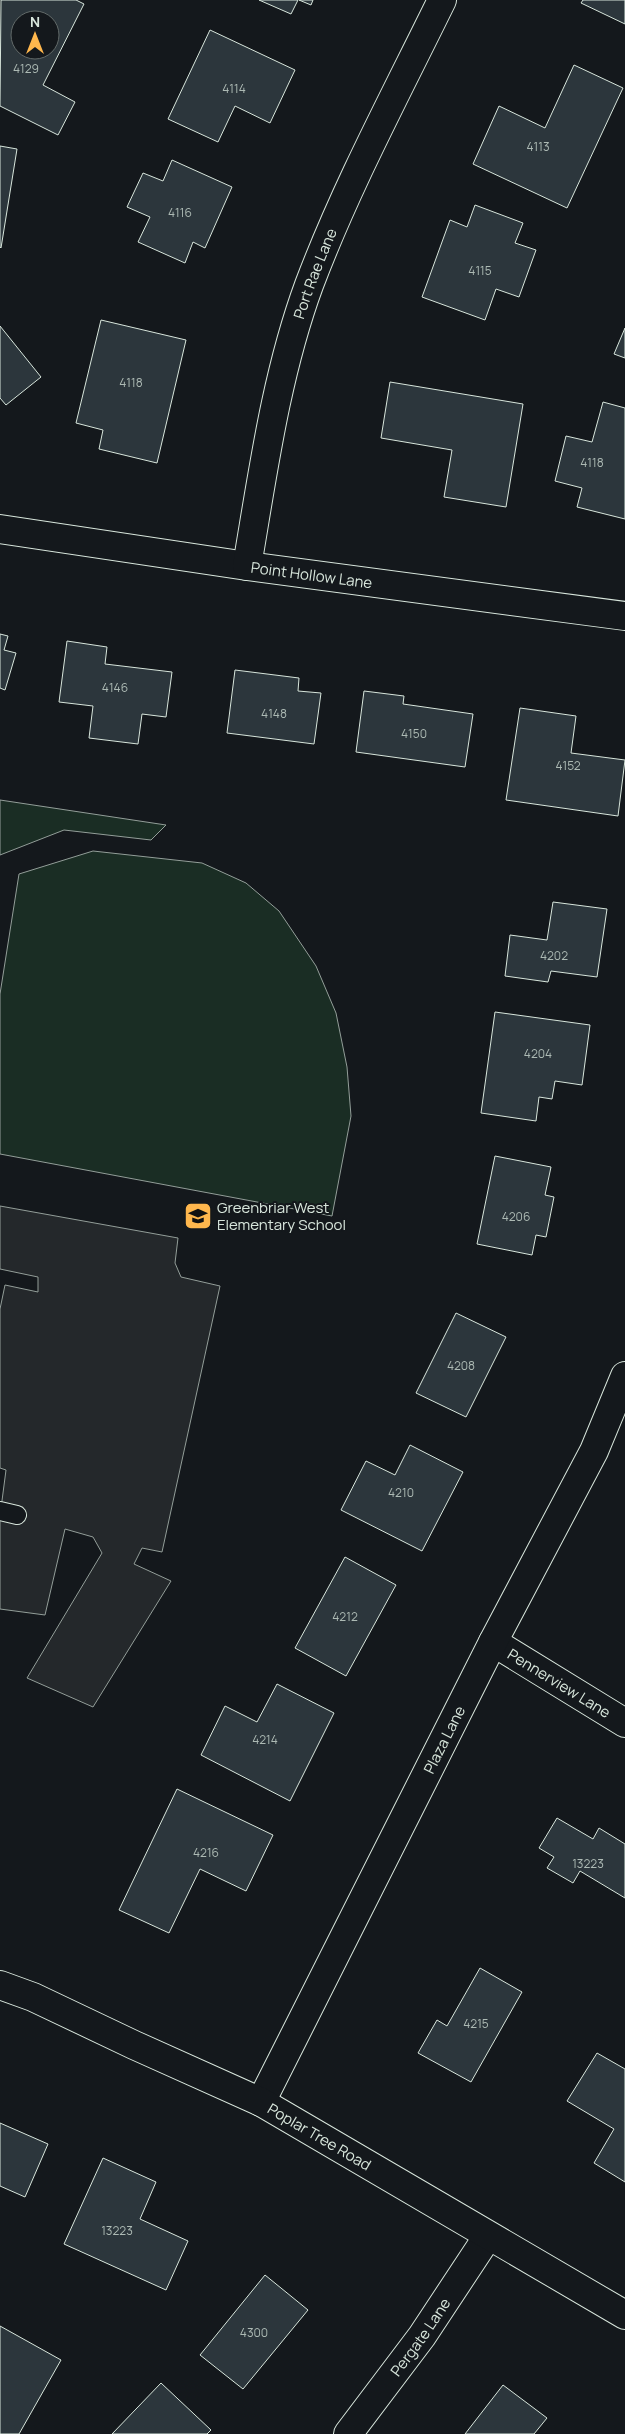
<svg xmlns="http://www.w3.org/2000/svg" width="625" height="2434" viewBox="0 0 625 2434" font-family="Manrope,sans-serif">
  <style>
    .green { fill: #1a2d24; stroke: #939e99 }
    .parking { fill: #24282b; stroke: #939e99 }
    .building { fill: #2c363c; stroke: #d8e6dc; fill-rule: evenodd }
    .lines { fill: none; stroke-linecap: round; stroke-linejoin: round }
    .service-casing { stroke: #d8e6dc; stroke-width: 20 }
    .minor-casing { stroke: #d8e6dc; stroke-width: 30 }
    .tertiary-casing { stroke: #d8e6dc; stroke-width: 30 }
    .service { stroke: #14181c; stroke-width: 18 }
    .minor { stroke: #14181c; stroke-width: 28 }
    .tertiary { stroke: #14181c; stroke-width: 28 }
    .labels { text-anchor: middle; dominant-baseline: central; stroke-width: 4; stroke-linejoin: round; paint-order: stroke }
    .number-label { font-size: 12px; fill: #adbab4 }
    .street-label { font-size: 15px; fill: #d8e6dc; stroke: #14181c }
    .poi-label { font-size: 15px; fill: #d8e6dc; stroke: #14181c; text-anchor: start }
  </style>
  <rect width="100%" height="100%" fill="#14181c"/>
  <!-- green -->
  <path class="green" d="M0 800 166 825 151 840 64 830 0 855Z
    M93 851 202 863 246 883 279 911 316 966 336 1013 347 1067 351 1116 332 1216 0 1154V994L19 874Z"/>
  <!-- parking -->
  <path class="parking" d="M0 1206 178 1238 175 1263 181 1277 220 1286 162 1552 142 1548 134 1564 171 1581 93 1707 27 1678 102 1553 93 1537 65 1529 45 1615 0 1609V1516L6 1470 0 1468V1309L5 1285 38 1292V1277L0 1269Z"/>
  <!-- building -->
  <path class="building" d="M1 0H76L84 4 43 85 75 102 58 135 0 106ZM20 20H50V50H20Z
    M259 0H298L291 14Z
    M299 0H313L311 5Z
    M583 0H625V24L581 3Z
    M210 30 295 70 270 123 235 106 218 142 168 119Z
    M574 65 623 88 567 208 473 164 499 106 545 128Z
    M0 146 17 149 1 248 0 247Z
    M172 160 232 187 205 248 193 242 185 263 138 242 150 217 127 207 143 173 163 181Z
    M475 205 523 223 515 243 536 250 519 297 496 289 485 320 422 297 450 220 467 227Z
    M101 320 186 340 157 463 99 449 103 430 76 423Z
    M0 326 41 377 6 405 0 398Z
    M625 328V358L614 354Z
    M390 382 523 404 506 507 444 497 452 450 381 438Z
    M603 402 625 408V519L577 507 582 488 555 481 566 436 592 442Z
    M0 634 8 636 4 650 16 653 5 690 0 688Z
    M67 641 107 647 105 664 172 672 166 717 142 714 138 744 89 738 93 706 59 702Z
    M235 670 299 678 298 691 321 693 314 744 227 733Z
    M364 691 404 696 403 704 473 714 465 767 356 752Z
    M520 708 576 716 571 753 625 760 618 816 506 800Z
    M553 902 607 909 597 977 551 971 548 982 505 976 510 935 547 940Z
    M495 1012 590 1025 582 1085 555 1081 552 1099 539 1097 536 1121 481 1113Z
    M495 1156 551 1167 545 1195 554 1197 546 1237 536 1235 532 1255 477 1244Z
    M456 1313 506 1337 466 1417 416 1393Z
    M410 1445 463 1472 422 1551 341 1510 366 1461 395 1475Z
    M345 1557 396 1585 346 1676 295 1648Z
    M277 1684 334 1713 290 1801 201 1755 225 1706 257 1722Z
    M177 1789 273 1835 246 1891 200 1869 169 1933 119 1910Z
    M557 1818 593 1839 599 1828 625 1844V1898L580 1871 573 1883 547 1868 554 1857 539 1848Z
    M480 1968 522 1992 471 2082 418 2053 437 2020 447 2026Z
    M597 2053 625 2069V2182L594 2163 614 2129 567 2101Z
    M0 2123 48 2144 25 2197 0 2186Z
    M103 2158 156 2182 140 2219 188 2241 166 2290 64 2244Z
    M265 2275 308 2310 243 2389 200 2355Z
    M0 2326 61 2360 19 2434H0Z
    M161 2383 211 2430 207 2434H112Z
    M503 2385 547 2418 534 2434H465Z"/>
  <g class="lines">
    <!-- service casing -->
    <g class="service-casing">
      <path id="service" d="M0 1511 17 1515"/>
    </g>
    <!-- minor casing -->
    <g class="minor-casing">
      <g id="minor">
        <path id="s1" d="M0 529 247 566 625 616"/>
        <path id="s2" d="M247 566C263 472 276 375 309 285 346 187 396 94 442 0"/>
        <path id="s3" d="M493 1642 625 1723"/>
        <path id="s4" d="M261 2102 493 1642 594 1451 625 1376"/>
        <path id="s5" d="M348 2434 422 2336 488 2236"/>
      </g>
    </g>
    <!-- tertiary casing -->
    <g class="tertiary-casing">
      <g id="tertiary">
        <path id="s6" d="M0 1985 33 1997 134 2045 261 2102 625 2315"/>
      </g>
    </g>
    <!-- service -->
    <use href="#service" class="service"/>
    <!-- minor -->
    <use href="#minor" class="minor"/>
    <!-- tertiary -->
    <use href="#tertiary" class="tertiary"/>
  </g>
  <!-- icons -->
  <defs>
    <g id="school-square" transform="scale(1.4375)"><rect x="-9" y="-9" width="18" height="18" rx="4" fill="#ffb74d" stroke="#14181c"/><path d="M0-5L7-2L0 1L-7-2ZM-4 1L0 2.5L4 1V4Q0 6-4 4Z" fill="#111"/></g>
  </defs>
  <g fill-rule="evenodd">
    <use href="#school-square" x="198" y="1216"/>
  </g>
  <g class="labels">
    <!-- number labels -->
    <g class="number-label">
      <text x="26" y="68">4129</text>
      <text x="234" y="88">4114</text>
      <text x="538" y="146">4113</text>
      <text x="180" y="212">4116</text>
      <text x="480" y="270">4115</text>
      <text x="131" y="382">4118</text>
      <text x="592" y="462">4118</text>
      <text x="115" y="687">4146</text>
      <text x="274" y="713">4148</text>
      <text x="414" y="733">4150</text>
      <text x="568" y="765">4152</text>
      <text x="554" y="955">4202</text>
      <text x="538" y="1053">4204</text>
      <text x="516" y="1216">4206</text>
      <text x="461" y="1365">4208</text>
      <text x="401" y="1492">4210</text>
      <text x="345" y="1616">4212</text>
      <text x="265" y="1739">4214</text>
      <text x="206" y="1852">4216</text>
      <text x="588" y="1863">13223</text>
      <text x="476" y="2023">4215</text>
      <text x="117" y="2230">13223</text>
      <text x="254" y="2332">4300</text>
    </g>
    <!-- street labels -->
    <g class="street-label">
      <text stroke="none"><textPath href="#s2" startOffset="301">Port Rae Lane</textPath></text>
      <text stroke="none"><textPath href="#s1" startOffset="315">Point Hollow Lane</textPath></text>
      <text stroke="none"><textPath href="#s3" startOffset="78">Pennerview Lane</textPath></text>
      <text stroke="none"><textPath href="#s4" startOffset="406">Plaza Lane</textPath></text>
      <text stroke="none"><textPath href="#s6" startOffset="354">Poplar Tree Road</textPath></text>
      <text stroke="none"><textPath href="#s5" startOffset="121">Pergate Lane</textPath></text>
    </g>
    <!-- poi labels -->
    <g class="poi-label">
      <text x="217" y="1207">Greenbriar West<tspan x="217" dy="17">Elementary School</tspan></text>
    </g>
  </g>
  <!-- north arrow -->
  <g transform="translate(35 35)"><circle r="24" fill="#14181c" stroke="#626a69"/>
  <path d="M0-4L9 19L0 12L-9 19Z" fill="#ffb74d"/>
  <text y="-8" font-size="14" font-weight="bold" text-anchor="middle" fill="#d8e6dc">N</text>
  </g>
</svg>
